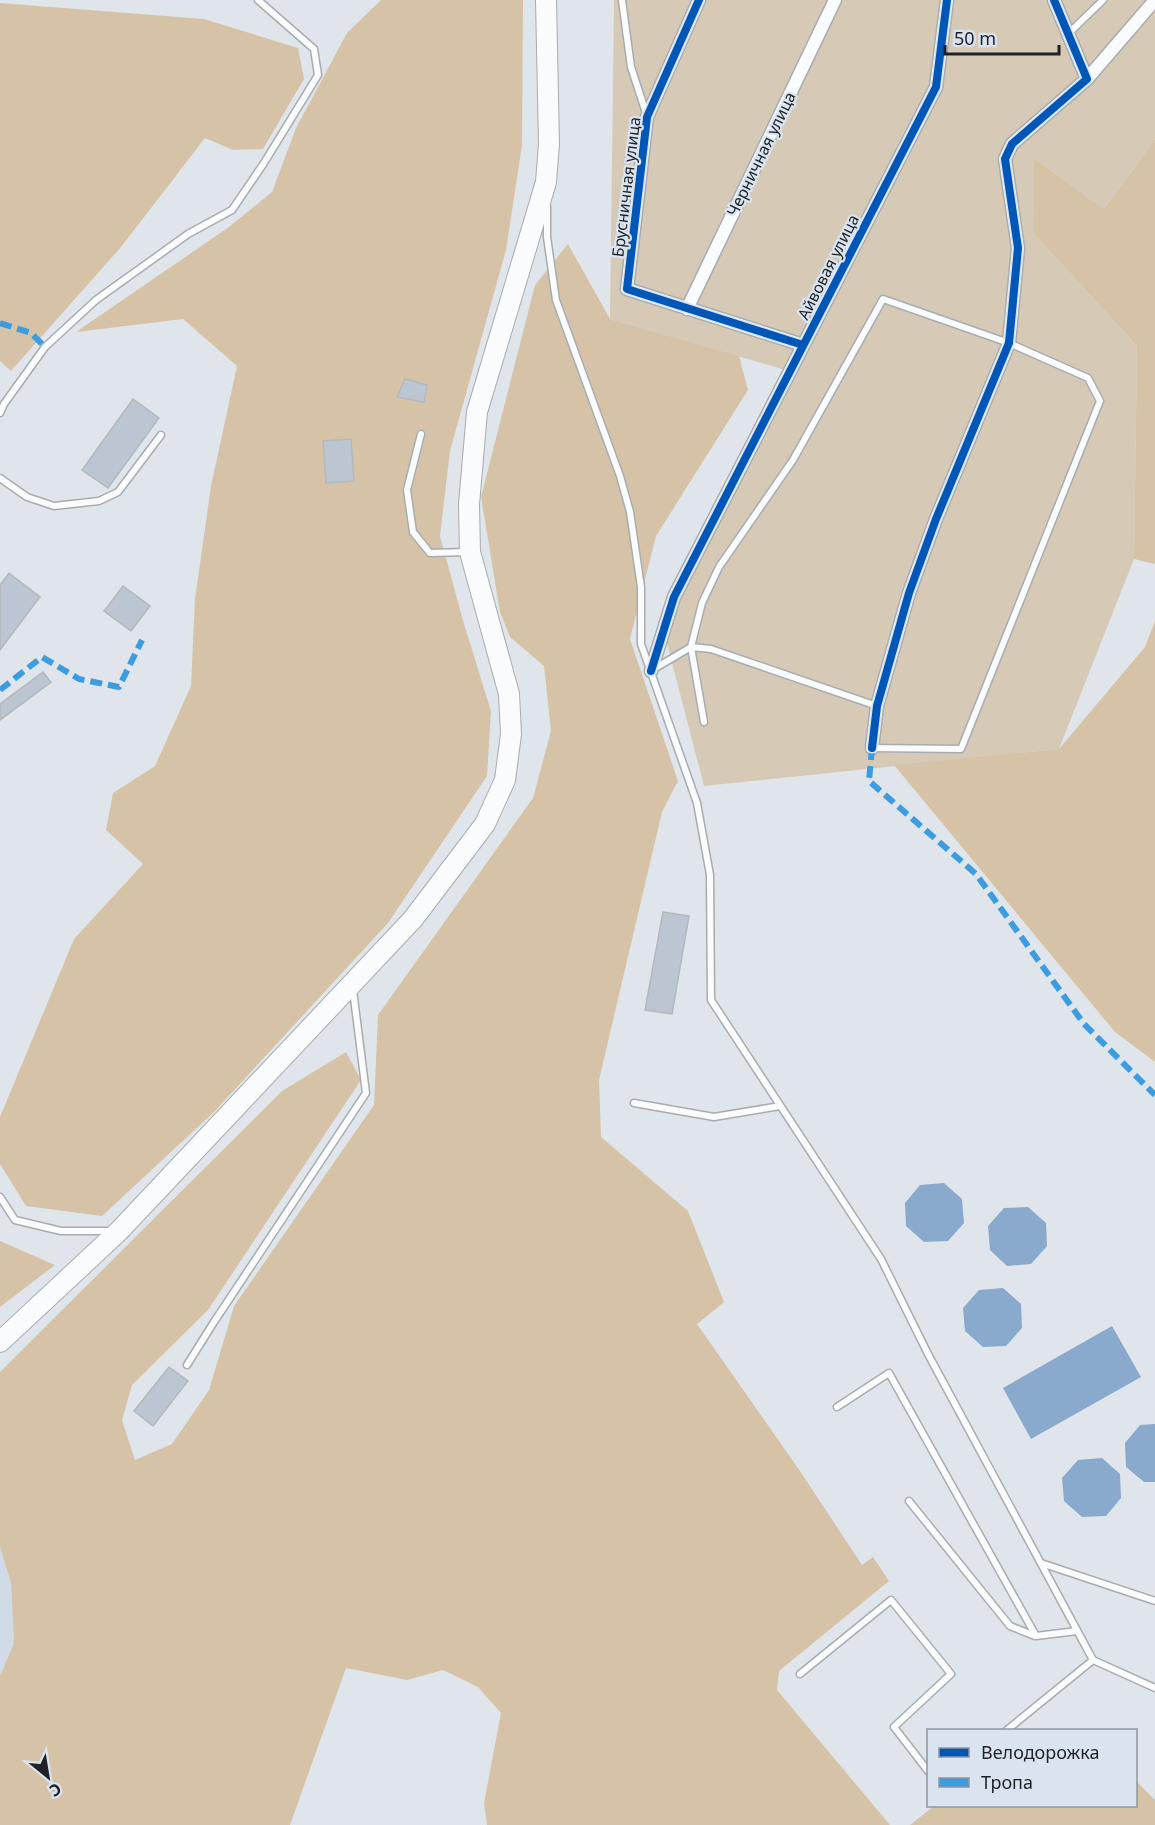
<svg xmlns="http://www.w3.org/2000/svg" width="1155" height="1825" viewBox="0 0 1155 1825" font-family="'Noto Sans',sans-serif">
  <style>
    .built { fill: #d0dbe7 }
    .green { fill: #d6cab7 }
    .forest { fill: #d6c3a7 }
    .water { fill: #89a9cd }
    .building { fill: #bbc6d2; stroke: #b3b8bc; stroke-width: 1.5 }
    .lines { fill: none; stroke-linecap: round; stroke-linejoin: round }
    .lane-casing { stroke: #a7acb1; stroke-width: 9 }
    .street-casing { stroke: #a7acb1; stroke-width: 15 }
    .primary-casing { stroke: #a7acb1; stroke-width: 22 }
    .lane { stroke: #fafbfc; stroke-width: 6 }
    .street { stroke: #fafbfc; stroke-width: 12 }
    .primary { stroke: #fafbfc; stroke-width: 20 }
    .quiet { stroke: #3c9ce0; stroke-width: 6; stroke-dasharray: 12 6; stroke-linecap: butt }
    .cycleway-casing { stroke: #dae4f0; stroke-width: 11 }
    .cycleway { stroke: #0057b8; stroke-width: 8 }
    .labels { text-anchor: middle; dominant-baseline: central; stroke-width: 4.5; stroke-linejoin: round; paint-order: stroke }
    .street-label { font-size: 16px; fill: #1e2226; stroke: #dae4f0 }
  </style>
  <rect width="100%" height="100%" fill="#dfe5eb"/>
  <!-- built -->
  <path class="built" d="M0 1547 11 1583 14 1643 0 1676Z"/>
  <!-- green -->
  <path class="green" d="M614 0H1155V139L1104 209 1034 158 1033 233 1137 346 1134 559 1059 749 704 786 664 632 796 373 610 319Z"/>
  <!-- forest -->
  <path class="forest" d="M381 0H523L522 145 506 250 450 451 440 536 464 624 491 711 487 776 388 923 214 1112 102 1216 26 1206 0 1164V1117L74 939 143 864 106 830 113 793 155 766 191 686 195 599 211 486 237 366 183 319 76 332 229 227 272 192 296 128 347 33Z
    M0 3 204 19 298 48 304 79 263 149 233 150 205 138 121 247 11 371 0 361Z
    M1155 139V564L1134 559 1137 346 1033 233 1034 158 1104 209Z
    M568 244 610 319 739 356 748 390 656 536 630 639 678 781 662 812 599 1080 601 1137 688 1211 724 1302 697 1324 800 1471 862 1565 873 1557 889 1581 779 1671 777 1690 890 1825H487L484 1803 501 1713 478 1687 443 1670 407 1680 346 1668 290 1825H0V1676L14 1643 11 1583 0 1547V1372L282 1091 346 1052 361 1080 208 1310 132 1385 122 1420 135 1460 172 1444 209 1390 234 1306 374 1105 378 1015 533 798 551 731 544 666 510 637 500 612 481 497 535 285Z
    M1155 621V1062L1115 1032 894 765 1059 749 1145 647Z
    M0 1241 55 1265 0 1307Z
    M1136 1781 1155 1800V1825H910L934 1806H1136Z"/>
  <!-- water -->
  <path class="water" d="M944 1183 962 1199 964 1223 948 1241 924 1242 906 1226 905 1203 920 1185Z
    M1028 1207 1046 1223 1047 1246 1031 1264 1007 1266 990 1250 988 1226 1004 1208Z
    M1003 1288 1021 1304 1022 1328 1006 1346 983 1347 965 1331 963 1308 979 1290Z
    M1112 1326 1141 1377 1031 1439 1003 1388Z
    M1155 1424V1482H1144L1126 1467 1125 1443 1140 1425Z
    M1102 1458 1120 1474 1121 1498 1106 1516 1082 1517 1064 1501 1062 1478 1078 1460Z"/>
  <!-- building -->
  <path class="building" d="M405 379 427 385 424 402 397 397Z
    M133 399 159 418 108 488 82 470Z
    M351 439 354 481 326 483 323 441Z
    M9 573 40 597 0 650V585Z
    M123 586 150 606 131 631 104 611Z
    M43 672 51 682 0 720V704Z
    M663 912 689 916 672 1014 645 1010Z
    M169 1367 188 1381 153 1426 134 1411Z"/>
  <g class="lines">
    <!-- lane casing -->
    <g class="lane-casing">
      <path id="lane" d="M622 0 631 67 647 116
        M1068 34 1103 0
        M547 207V237L556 300 620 476 630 512 641 587V644L697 803 710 875 711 1000 881 1259 928 1354 1093 1660 1155 1688
        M0 413 4 404 45 347 96 300 188 234 232 210 264 163 318 75 314 49 258 0
        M421 434 407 490 413 532 430 553 467 552
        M0 478 27 497 54 506 99 501 118 492 161 435
        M652 670 691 647 702 603 719 567 793 460 883 299 1009 343 1088 378 1100 401 961 749 872 748
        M704 722 691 647 711 649 877 706
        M634 1103 714 1117 780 1106
        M0 1197 15 1220 61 1231H112
        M187 1365 214 1322 366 1093 353 990
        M837 1407 889 1373 1036 1636 1077 1631
        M909 1501 1010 1626 1035 1636
        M1041 1563 1155 1601
        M800 1674 891 1600 951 1674 894 1727 928 1771
        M1007 1730 1093 1660"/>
    </g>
    <!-- street casing -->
    <g class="street-casing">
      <path id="street" d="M699 0 647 117 627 289 803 345
        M1087 79 1155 0
        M687 309 835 0
        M651 671 674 597 936 87 947 0
        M872 748 877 706 909 593 936 519 1009 343 1018 248 1005 159 1012 144 1087 79 1054 0"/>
    </g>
    <!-- primary casing -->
    <g class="primary-casing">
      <path id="primary" d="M0 1342 119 1231 413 919 485 824 505 780 511 734 509 694 470 552 469 504 477 412 546 182 549 144 546 0"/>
    </g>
    <!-- lane -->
    <use href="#lane" class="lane"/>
    <!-- street -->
    <use href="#street" class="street"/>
    <!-- primary -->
    <use href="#primary" class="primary"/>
    <!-- quiet -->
    <path class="quiet" d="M0 323 31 333 45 347
      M0 690 42 657 79 679 119 687 142 640
      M872 748 869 781 976 874 1084 1024 1155 1095"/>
    <!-- cycleway casing -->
    <g class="cycleway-casing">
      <path id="cycleway" d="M699 0 647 117 627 289 803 345
        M651 671 674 597 936 87 947 0
        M872 748 877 706 909 593 936 519 1009 343 1018 248 1005 159 1012 144 1087 79 1054 0"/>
    </g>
    <!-- cycleway -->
    <use href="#cycleway" class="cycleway"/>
  </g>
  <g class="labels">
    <!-- street labels -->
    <g class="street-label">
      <text transform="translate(761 154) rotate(-64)">Черничная улица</text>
      <text transform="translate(626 187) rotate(-83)">Брусничная улица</text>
      <text transform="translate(828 267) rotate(-63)">Айвовая улица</text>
    </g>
  </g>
  <!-- legend -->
  <rect x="927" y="1729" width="210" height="78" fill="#dae4f0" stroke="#8f969f" stroke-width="1.5"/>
  <rect x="939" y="1748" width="30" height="9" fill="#0057b8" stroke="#8f969f" stroke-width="1.5"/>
  <text x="981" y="1759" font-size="18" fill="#1e2226">Велодорожка</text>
  <rect x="939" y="1778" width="30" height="9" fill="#3c9ce0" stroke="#8f969f" stroke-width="1.5"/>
  <text x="981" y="1789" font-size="18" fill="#1e2226">Тропа</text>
  <!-- north arrow -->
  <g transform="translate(48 1777) rotate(150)" stroke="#dae4f0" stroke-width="4.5" paint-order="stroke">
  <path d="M0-4.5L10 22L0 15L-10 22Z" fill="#1e2226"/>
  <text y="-9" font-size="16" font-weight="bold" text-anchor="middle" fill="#1e2226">С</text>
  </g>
  <!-- scale -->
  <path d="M945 45v9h114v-9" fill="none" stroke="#1e2226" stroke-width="3"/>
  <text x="954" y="45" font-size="18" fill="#1e2226" stroke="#dae4f0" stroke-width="4.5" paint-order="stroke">50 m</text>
</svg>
